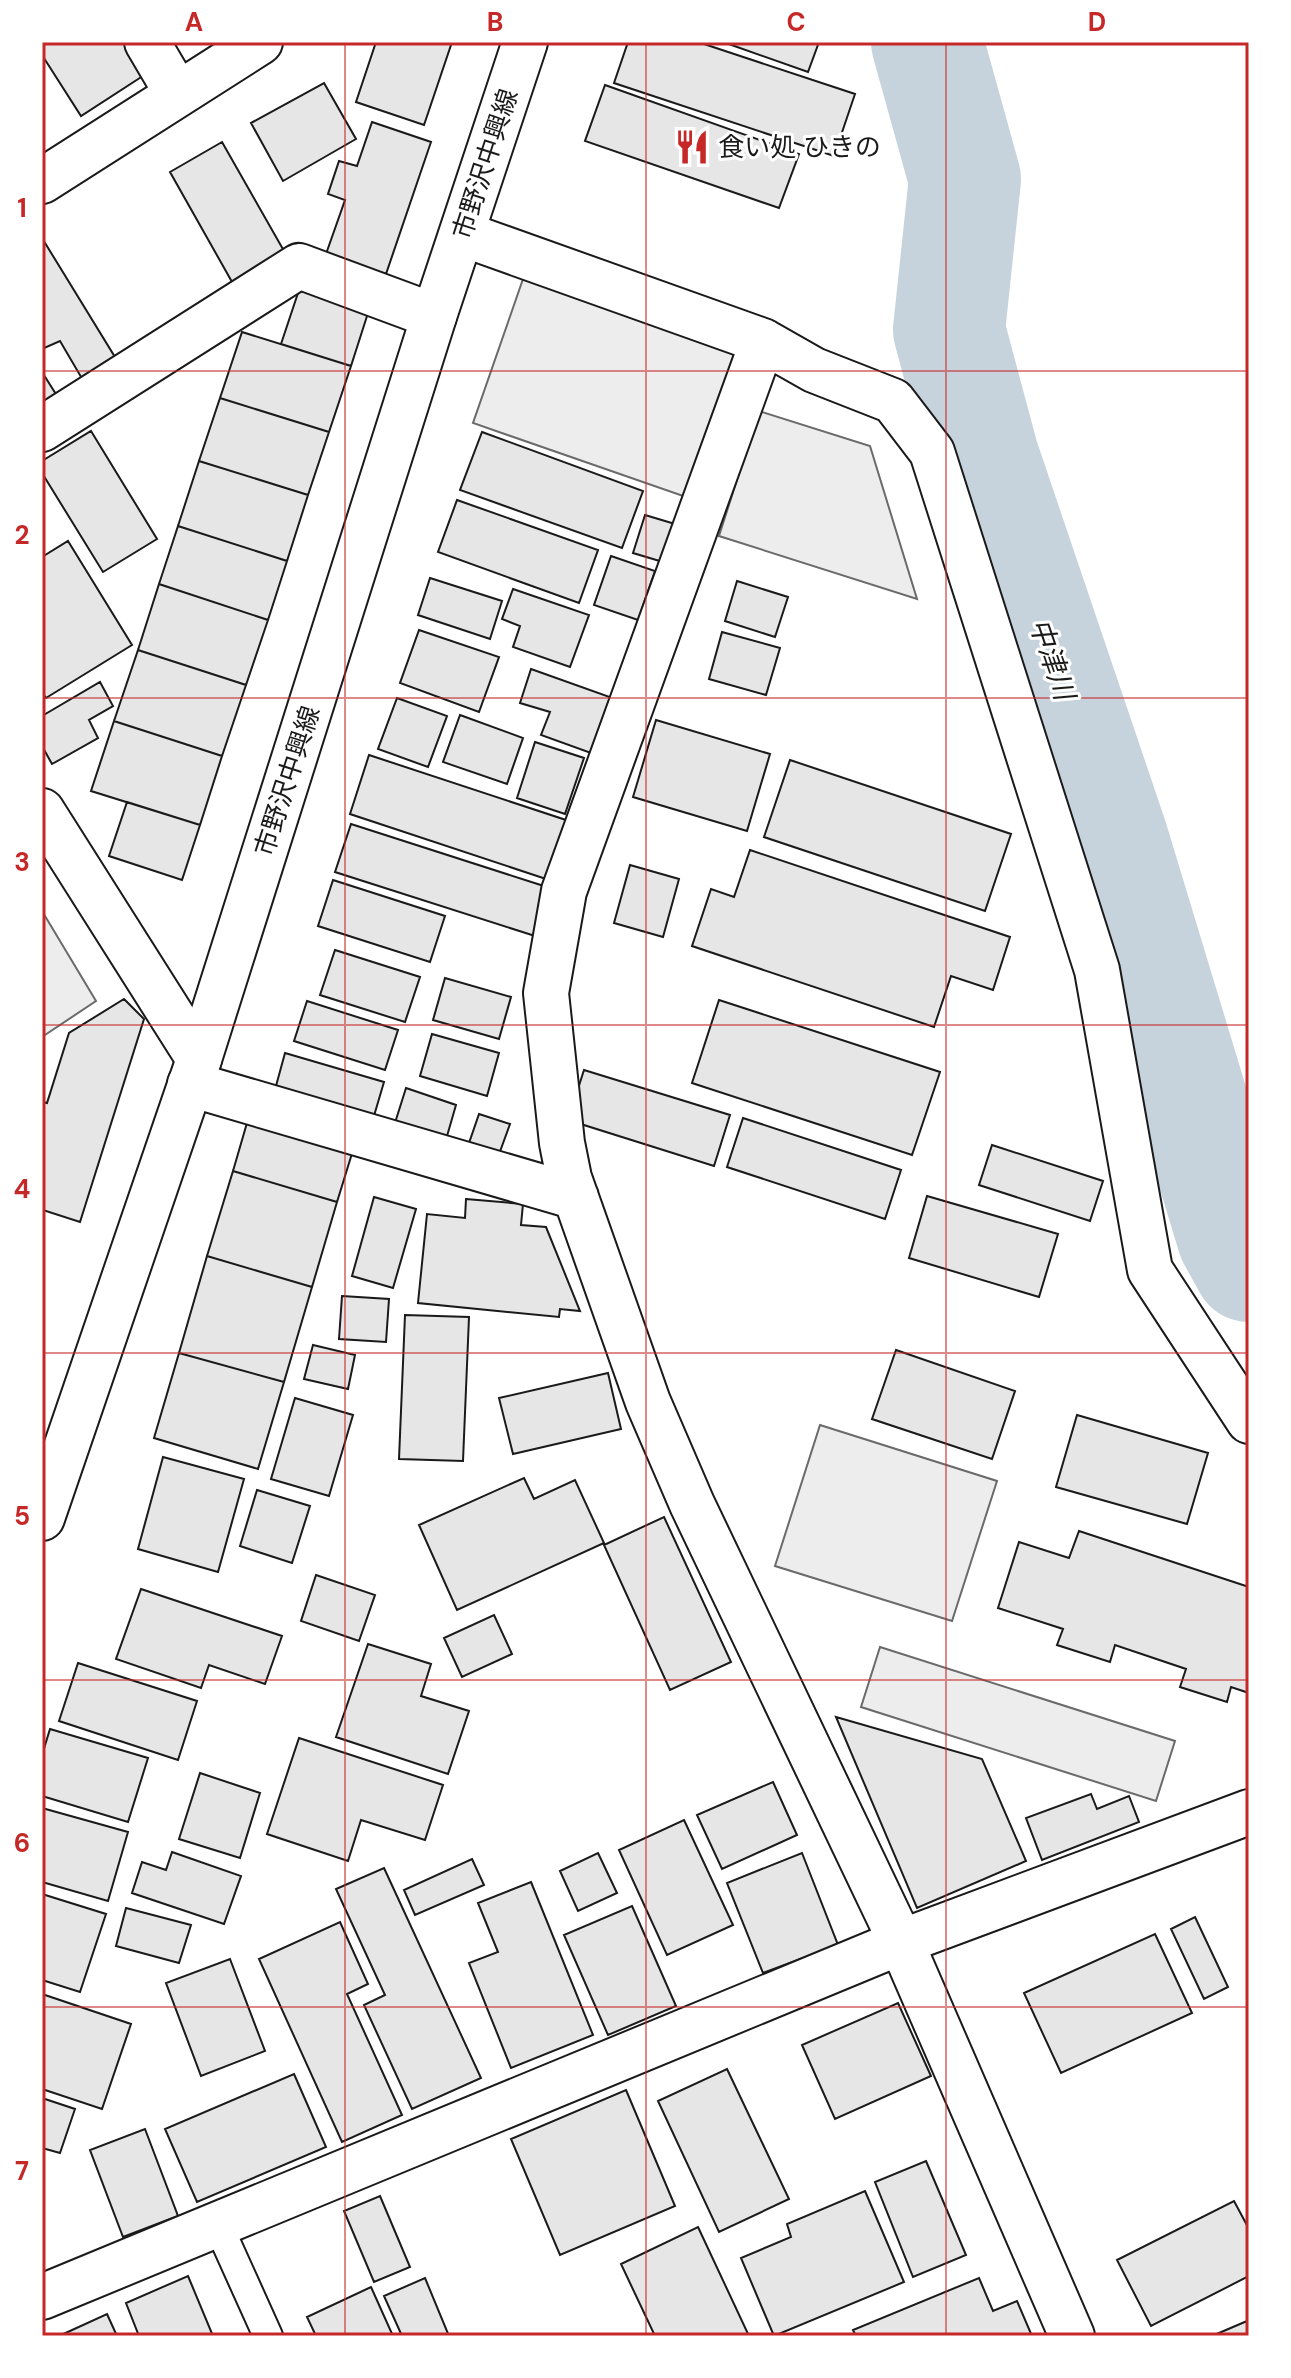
<svg xmlns="http://www.w3.org/2000/svg" width="1291" height="2378" viewBox="0 0 1291 2378" font-family="'DM Sans','Noto Sans JP',sans-serif">
  <style>
    .parking { fill: #ededed; stroke: #6a6a6a; stroke-width: 2 }
    .lines { fill: none; stroke-linecap: round; stroke-linejoin: round }
    .river { stroke: #c6d2dc; stroke-width: 112 }
    .building { fill: #e6e6e6; stroke: #1a1a1a; stroke-width: 2 }
    .lane-casing { stroke: #1a1a1a; stroke-width: 32 }
    .street-casing { stroke: #1a1a1a; stroke-width: 48 }
    .secondary-casing { stroke: #1a1a1a; stroke-width: 48 }
    .lane { stroke: #fff; stroke-width: 28 }
    .street { stroke: #fff; stroke-width: 44 }
    .secondary { stroke: #fff; stroke-width: 44 }
    .grid { fill: none; stroke: #c62828; stroke-width: 2; stroke-opacity: 0.55 }
    .labels { text-anchor: middle; dominant-baseline: central; stroke-width: 6; stroke-linejoin: round; paint-order: stroke }
    .poi-label { font-size: 26px; fill: #1a1a1a; stroke: #fff; text-anchor: start }
    .street-label { font-size: 26px; fill: #1a1a1a; stroke: #fff }
    .water-label { font-size: 28px; font-style: italic; fill: #1a1a1a; stroke: #fff }
    .neatline { fill: none; stroke: #c62828; stroke-width: 3 }
    .grid-label { font-size: 26px; text-anchor: middle; font-weight: bold; fill: #c62828 }
  </style>
  <rect width="100%" height="100%" fill="#fff"/>
  <!-- parking -->
  <path class="parking" d="M523 279 736 353 686 497 473 423Z
    M759 411 870 446 917 599 719 536Z
    M42 911 96 1001 42 1037Z
    M820 1425 997 1481 952 1621 775 1566Z
    M880 1647 1175 1741 1156 1801 861 1707Z"/>
  <g class="lines">
    <!-- river -->
    <path class="river" d="M927 42 965 179 949 330 983 457 1112 838 1233 1237 1249 1266"/>
  </g>
  <!-- building -->
  <path class="building" d="M42 42H130L149 72 81 116 42 55Z
    M376 42H452L424 125 356 102Z
    M628 42H698L855 94 834 156 614 83Z
    M723 42H819L808 72Z
    M324 83 356 139 283 181 251 123Z
    M605 85 799 154 779 208 585 141Z
    M372 122 431 142 386 274 326 254 345 200 328 194 339 161 357 166Z
    M222 142 288 258 236 289 170 172Z
    M42 238 118 362 84 382 60 341 42 349Z
    M299 290 368 313 351 366 281 344Z
    M242 332 351 366 329 432 220 398Z
    M42 372 59 399 42 409Z
    M220 398 329 432 308 495 199 461Z
    M91 431 157 539 103 572 42 473V461Z
    M482 432 643 491 622 548 460 490Z
    M199 461 308 495 287 561 178 526Z
    M457 500 598 550 579 603 438 552Z
    M645 515 685 527 673 565 633 553Z
    M178 526 287 561 268 620 159 584Z
    M68 541 132 645 46 698 42 692V557Z
    M611 556 655 571 638 620 594 605Z
    M430 578 502 601 490 639 418 615Z
    M737 581 788 597 775 637 725 621Z
    M159 584 268 620 246 685 138 650Z
    M513 589 589 615 570 667 513 647 520 626 502 619Z
    M419 630 499 657 479 712 400 683Z
    M722 632 780 648 766 695 709 679Z
    M138 650 246 685 222 756 114 721Z
    M531 669 621 701 602 757 541 735 550 712 520 703Z
    M100 682 113 706 89 720 98 738 52 764 42 746V716Z
    M397 698 447 716 428 767 378 749Z
    M460 715 523 738 507 784 443 762Z
    M656 720 770 754 747 831 633 797Z
    M114 721 222 756 200 825 91 791Z
    M535 742 584 758 565 814 517 798Z
    M369 755 572 822 552 881 350 814Z
    M790 760 1011 834 985 911 764 837Z
    M127 802 200 825 182 880 109 856Z
    M351 824 550 888 535 936 335 872Z
    M750 850 1010 937 993 990 951 976 934 1027 692 946 711 889 734 897Z
    M630 865 679 879 663 937 614 923Z
    M333 880 445 916 430 962 318 926Z
    M335 950 420 977 405 1022 320 995Z
    M445 978 511 997 499 1039 433 1020Z
    M124 999 144 1019 80 1222 43 1210 42 1214V1102L47 1103 69 1033Z
    M719 1000 940 1072 912 1155 692 1083Z
    M307 1001 398 1030 385 1070 294 1041Z
    M432 1034 499 1053 487 1096 420 1076Z
    M285 1053 384 1082 371 1126 273 1097Z
    M584 1070 730 1115 714 1166 568 1120Z
    M406 1088 456 1105 445 1143 394 1126Z
    M479 1114 510 1124 498 1157 468 1146Z
    M249 1116 354 1147 337 1202 233 1171Z
    M743 1118 901 1170 885 1219 727 1167Z
    M992 1145 1103 1181 1090 1221 979 1185Z
    M233 1171 337 1202 312 1287 207 1256Z
    M927 1196 1058 1234 1039 1297 909 1258Z
    M374 1197 416 1209 393 1288 352 1276Z
    M466 1199 523 1204 521 1225 546 1227 580 1311 560 1309 559 1317 418 1303 427 1214 465 1218Z
    M207 1256 312 1287 284 1382 179 1353Z
    M342 1296 389 1299 386 1342 339 1339Z
    M405 1315 469 1317 463 1461 399 1459Z
    M313 1345 355 1355 348 1389 304 1379Z
    M896 1350 1015 1391 992 1459 872 1419Z
    M179 1353 284 1382 258 1469 154 1438Z
    M608 1373 621 1429 513 1454 499 1398Z
    M295 1398 353 1415 329 1496 271 1479Z
    M1077 1415 1208 1453 1187 1524 1056 1487Z
    M163 1457 244 1479 218 1572 138 1549Z
    M524 1478 534 1499 575 1480 604 1543 457 1610 419 1525Z
    M257 1490 310 1506 292 1563 240 1546Z
    M664 1517 731 1662 670 1690 604 1545Z
    M1079 1531 1249 1587V1693L1231 1687 1227 1702 1180 1687 1186 1669 1115 1645 1110 1662 1057 1645 1063 1629 998 1608 1019 1542 1069 1558Z
    M316 1575 375 1595 359 1641 301 1621Z
    M141 1589 282 1636 265 1684 209 1665 201 1688 116 1659Z
    M494 1615 512 1654 462 1677 444 1638Z
    M368 1644 431 1664 421 1696 469 1711 448 1774 336 1737Z
    M78 1663 197 1701 178 1760 59 1721Z
    M836 1717 982 1759 1026 1861 917 1908Z
    M50 1729 148 1758 128 1822 42 1796V1755Z
    M299 1738 443 1785 425 1840 361 1820 348 1861 267 1834Z
    M200 1773 260 1793 240 1858 179 1839Z
    M773 1782 797 1835 722 1869 697 1815Z
    M1091 1794 1097 1809 1129 1796 1139 1822 1042 1860 1026 1818Z
    M42 1808 128 1832 108 1901 42 1882Z
    M684 1820 733 1925 667 1955 619 1850Z
    M172 1852 241 1876 224 1924 132 1893 142 1862 166 1870Z
    M598 1853 617 1893 578 1911 560 1871Z
    M802 1853 838 1945 763 1973 727 1883Z
    M472 1859 484 1885 415 1915 404 1890Z
    M384 1868 481 2078 412 2109 364 2005 385 1995 336 1889Z
    M531 1882 593 2035 511 2068 469 1963 498 1952 478 1903Z
    M42 1894 106 1914 80 1992 42 1980Z
    M632 1906 676 2006 608 2035 564 1935Z
    M126 1908 191 1925 179 1963 116 1946Z
    M1195 1917 1228 1987 1204 1999 1171 1929Z
    M340 1922 368 1984 347 1994 402 2115 342 2142 259 1959Z
    M1155 1934 1192 2013 1061 2073 1024 1993Z
    M230 1959 265 2051 201 2076 166 1983Z
    M42 1994 131 2024 102 2109 42 2089Z
    M898 2003 931 2076 835 2119 802 2045Z
    M727 2069 789 2199 719 2232 658 2101Z
    M294 2074 326 2147 197 2202 165 2129Z
    M626 2090 675 2206 560 2255 511 2139Z
    M42 2098 75 2109 60 2153 42 2148Z
    M145 2129 178 2216 123 2237 90 2150Z
    M926 2161 966 2255 913 2277 875 2182Z
    M865 2191 904 2282 774 2336 741 2258 791 2237 787 2224Z
    M380 2196 410 2267 374 2282 344 2211Z
    M1234 2201 1249 2229V2276L1151 2326 1117 2260Z
    M698 2227 749 2336H655L621 2264Z
    M188 2276 213 2336H139L126 2303Z
    M425 2278 449 2336H402L384 2296Z
    M979 2278 993 2311 1017 2301 1032 2336H856L853 2330Z
    M371 2287 393 2336H316L307 2317Z
    M107 2314 117 2336H59Z
    M1247 2321 1249 2336H1212Z"/>
  <g class="lines">
    <!-- lane casing -->
    <g class="lane-casing">
      <path id="lane" d="M218 2225 268 2336"/>
    </g>
    <!-- street casing -->
    <g class="street-casing">
      <path id="street" d="M147 42 177 93
        M42 181 260 42
        M463 234 763 341 814 370 893 401 932 452 1097 970 1150 1270 1249 1421
        M763 341 564 891 546 993 562 1143 569 1178 648 1402 692 1504 901 1942 1072 2336
        M42 429 299 266 434 316
        M42 811 199 1059
        M190 1084 576 1197
        M42 2297 901 1942 1249 1812"/>
    </g>
    <!-- secondary casing -->
    <g class="secondary-casing">
      <path id="secondary" d="M42 1518 199 1059 434 316 525 42"/>
    </g>
    <!-- lane -->
    <use href="#lane" class="lane"/>
    <!-- street -->
    <use href="#street" class="street"/>
    <!-- secondary -->
    <use href="#secondary" class="secondary"/>
  </g>
  <!-- grid -->
  <path class="grid" d="M345 42V2336M646 42V2336M946 42V2336M42 371H1249M42 698H1249M42 1025H1249M42 1353H1249M42 1680H1249M42 2007H1249"/>
  <!-- icons -->
  <defs>
    <g id="restaurant-bare" transform="scale(2.76)"><path d="M-5-6h1v4h1v-4h1v4h1v-4h1v5L-1.5 .5V6h-2V.5L-5-1ZM5-6V6H3V1.5H1.5Q1.5-4 5-6Z" fill="#c62828" stroke="#fff" stroke-width="2.5" paint-order="stroke"/></g>
  </defs>
  <g fill-rule="evenodd">
    <use href="#restaurant-bare" x="692" y="147"/>
  </g>
  <g class="labels">
    <!-- poi labels -->
    <g class="poi-label">
      <text x="718" y="147">食い処 ひきの</text>
    </g>
    <!-- street labels -->
    <g class="street-label">
      <text transform="translate(485 164) rotate(-72)">市野沢中興線</text>
      <text transform="translate(287 781) rotate(-72)">市野沢中興線</text>
    </g>
    <!-- water labels -->
    <g class="water-label">
      <text transform="translate(1052 659) rotate(71)">中津川</text>
    </g>
  </g>
  <!-- border -->
  <rect width="1291" height="2378" fill="none" stroke="#ffffff" stroke-width="88"/>
  <rect x="44" y="44" width="1203" height="2290" class="neatline"/>
  <g class="grid-label">
    <text x="194" y="31">A</text>
    <text x="495" y="31">B</text>
    <text x="796" y="31">C</text>
    <text x="1097" y="31">D</text>
    <text x="22" y="217">1</text>
    <text x="22" y="544">2</text>
    <text x="22" y="871">3</text>
    <text x="22" y="1198">4</text>
    <text x="22" y="1525">5</text>
    <text x="22" y="1852">6</text>
    <text x="22" y="2180">7</text>
  </g>
</svg>
